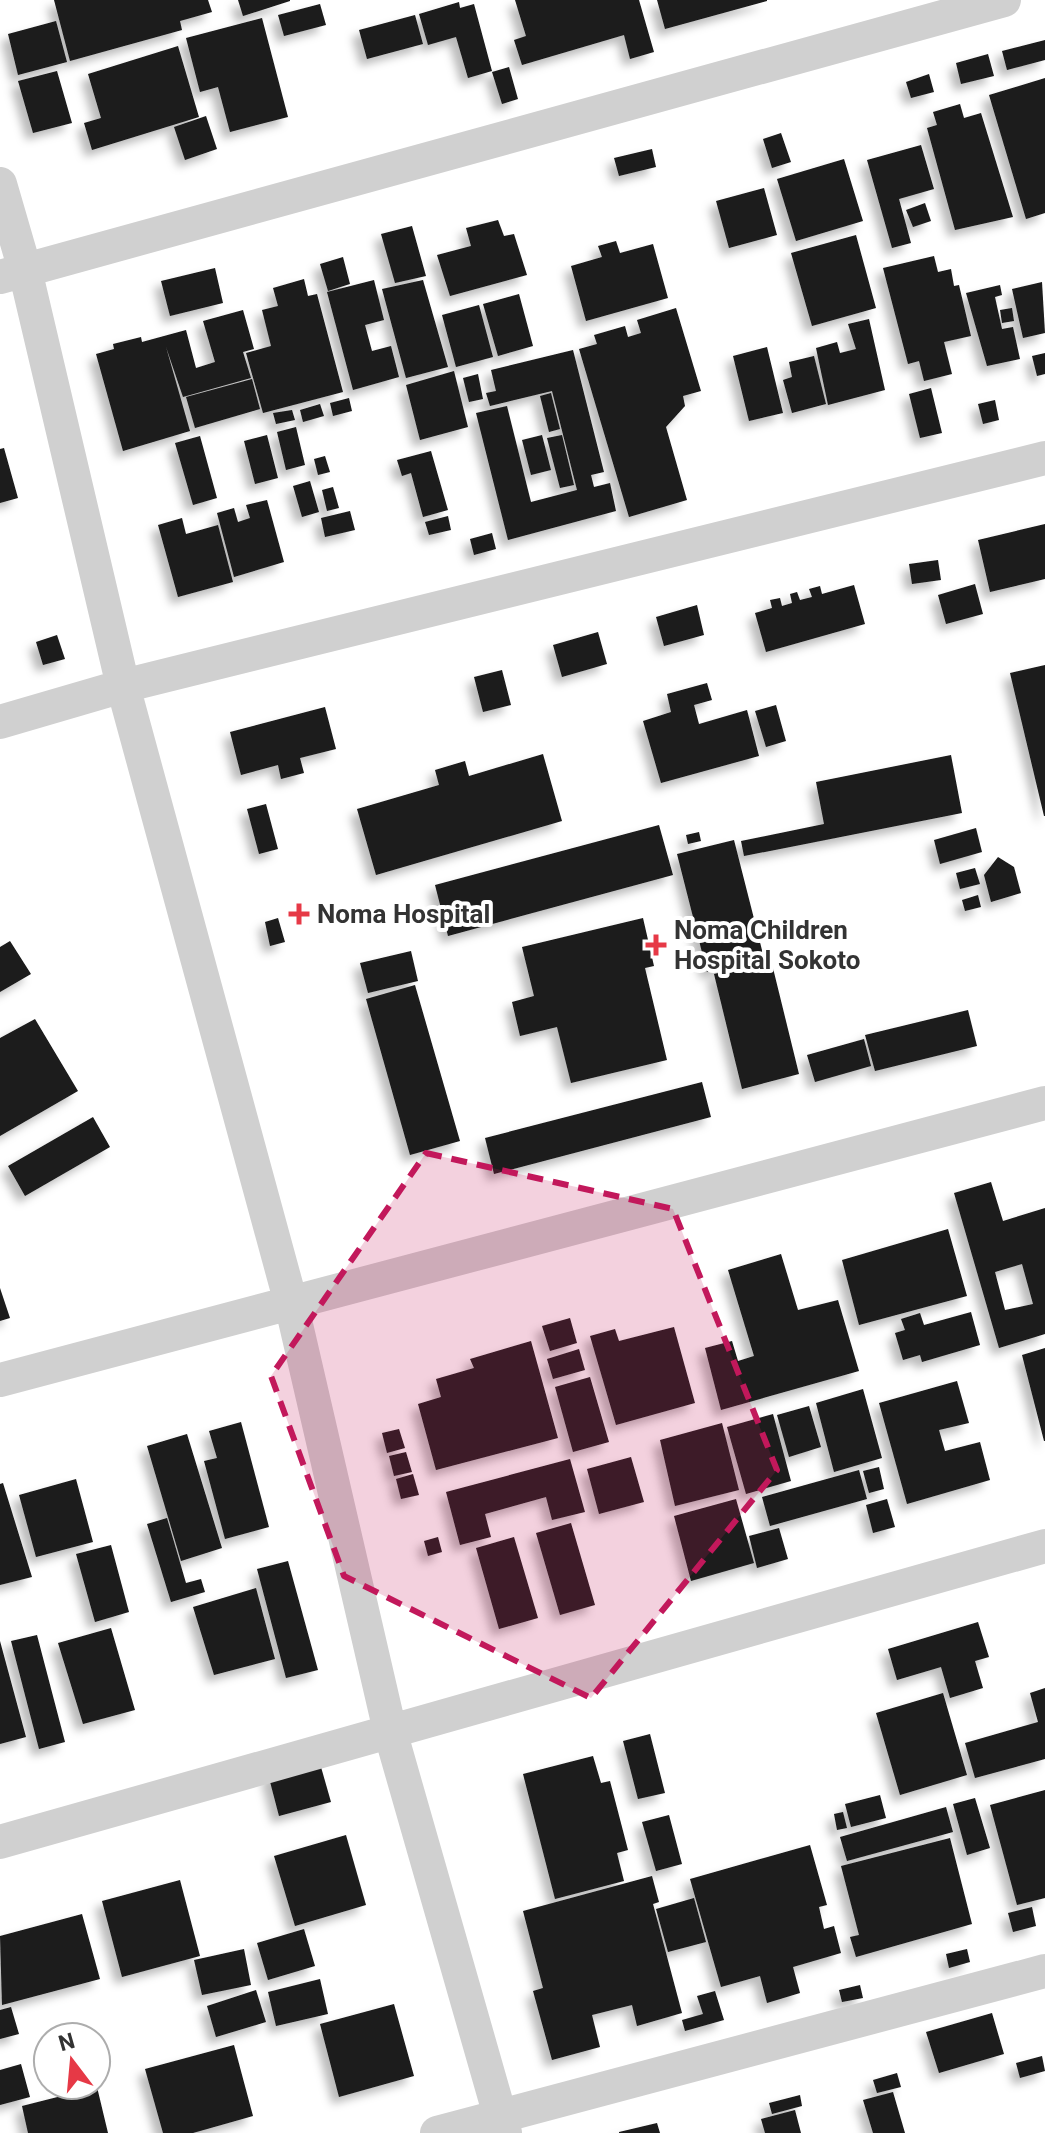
<svg xmlns="http://www.w3.org/2000/svg" width="1045" height="2133" viewBox="0 0 1045 2133" font-family="Roboto,sans-serif">
  <style>
    .building { fill: #1a1a1a; fill-rule: evenodd; filter: url(#shadow) }
    .lines { fill: none; stroke-linecap: round; stroke-linejoin: round }
    .street { stroke: #d0d0d0; stroke-width: 34 }
    .marked { fill: #c2185b; fill-opacity: 0.2; stroke: #c2185b; stroke-width: 6; stroke-dasharray: 16 10; stroke-linejoin: round }
    .poi-dot { fill: #e63946; stroke: #fff; stroke-width: 3 }
    .labels { text-anchor: middle; dominant-baseline: central; stroke-width: 8; stroke-linejoin: round; paint-order: stroke }
    .poi-label { font-size: 26px; font-weight: bold; fill: #333; stroke: #fff; text-anchor: start }
  </style>
  <defs>
    <filter id="shadow"><feDropShadow dx="-7" dy="7" stdDeviation="4" flood-color="#0004"/></filter>
  </defs>
  <rect width="100%" height="100%" fill="#fff"/>
  <!-- building -->
  <path class="building" d="M54 0H208L212 12 180 21 182 30 70 61Z
    M238 0H290V1L243 16Z
    M515 0H639L654 52 630 59 624 35 522 65 514 40 526 36Z
    M657 0H767V1L665 29Z
    M459 2 460 8 474 4 492 71 468 78 456 37 428 45 419 14Z
    M320 4 326 25 284 36 278 15Z
    M415 15 423 44 367 59 359 30Z
    M262 18 288 117 230 132 218 87 200 92 186 38Z
    M56 21 67 62 18 75 8 34Z
    M1045 40V60L1007 70 1002 51Z
    M178 46 199 117 92 150 84 123 101 118 88 74Z
    M988 54 994 76 961 84 956 63Z
    M509 67 518 99 502 104 492 72Z
    M57 71 72 123 33 133 18 81Z
    M929 74 934 92 911 98 906 82Z
    M1045 78V213L1026 219 989 95Z
    M960 104 964 118 981 113 1013 217 955 230 927 128 937 125 933 112Z
    M206 116 217 149 185 160 174 127Z
    M781 133 791 162 772 168 763 139Z
    M921 145 934 189 899 199 911 243 892 248 867 160Z
    M652 149 656 167 619 176 614 158Z
    M844 159 863 221 796 241 777 179Z
    M764 188 777 235 729 248 716 201Z
    M925 203 931 221 913 227 906 210Z
    M498 220 504 236 514 234 527 275 450 296 437 255 471 246 466 228Z
    M412 226 426 276 395 283 381 234Z
    M856 235 876 308 812 326 791 253Z
    M616 241 620 253 653 244 668 298 586 321 571 266 602 257 598 246Z
    M934 256 938 272 951 269 954 286 959 285 971 336 944 342 952 374 924 381 919 361 908 364 883 268Z
    M343 257 350 284 328 291 320 264Z
    M215 268 223 303 170 316 161 281Z
    M304 279 308 296 317 294 343 392 263 413 246 353 271 346 262 310 278 306 273 288Z
    M374 280 384 320 365 325 372 351 391 346 399 377 353 390 327 292Z
    M423 280 448 367 406 378 382 289Z
    M1042 282 1045 333 1023 338 1012 289Z
    M1000 285 1002 295 995 297 1002 329 1013 327 1020 359 987 366 966 293Z
    M519 294 533 346 498 356 483 304Z
    M479 305 493 357 456 367 442 315Z
    M676 308 701 391 683 396 685 406 666 427 687 500 629 517 579 349 597 344 594 335 625 326 628 337 641 333 637 320Z
    M1012 308 1014 321 1002 323 1000 310Z
    M243 310 254 349 243 352 251 378 183 397 166 347 190 431 123 451 96 354 114 349 113 344 141 337 142 342 186 330 196 368 215 362 203 321Z
    M869 319 885 390 828 405 816 348 837 342 840 353 856 349 848 324Z
    M767 347 783 413 749 421 733 356Z
    M573 350 604 472 591 475 594 487 610 483 616 511 508 540 476 413 507 406 531 502 577 490 552 391 490 406 486 393 496 391 491 370Z
    M1045 353V374L1037 376 1032 356Z
    M814 356 826 404 792 413 783 380 792 377 789 362Z
    M454 371 468 427 420 440 406 385Z
    M478 374 483 399 469 402 463 378Z
    M252 379 260 409 195 428 186 397Z
    M931 388 942 433 920 438 909 394Z
    M551 393 560 429 549 432 540 396Z
    M349 398 352 411 333 416 330 403Z
    M995 400 999 420 983 424 978 404Z
    M320 404 324 416 303 422 300 410Z
    M292 410 295 420 276 424 273 413Z
    M296 427 305 465 286 470 277 432Z
    M267 435 278 478 255 484 244 441Z
    M542 435 551 470 531 475 522 440Z
    M562 435 574 485 560 488 547 438Z
    M200 436 217 498 193 505 175 443Z
    M4 448 18 498 0 503V449Z
    M431 451 448 510 423 517 411 473 402 476 397 460Z
    M325 456 330 472 318 475 314 459Z
    M310 481 319 512 302 517 293 486Z
    M333 487 339 508 327 511 322 490Z
    M267 500 284 562 234 577 217 513 234 508 238 522 250 518 246 505Z
    M350 511 355 530 325 537 321 518Z
    M448 516 451 530 429 535 425 522Z
    M182 518 186 534 218 525 233 582 178 597 158 525Z
    M1045 524V579L990 592 978 540Z
    M492 533 496 549 474 555 470 539Z
    M938 560 941 580 912 584 909 564Z
    M975 584 983 614 946 624 938 595Z
    M854 585 865 624 766 652 755 613 772 608 770 600 780 598 782 606 792 603 790 594 797 592 800 600 812 597 809 589 820 586 822 594Z
    M697 605 704 635 664 646 656 617Z
    M598 632 607 664 562 677 553 645Z
    M57 635 65 659 43 665 36 642Z
    M1045 665V816H1044L1010 673Z
    M502 670 511 705 483 712 474 677Z
    M707 683 712 700 694 705 699 724 747 710 759 756 661 783 643 721 671 712 667 694Z
    M776 705 786 741 766 747 755 711Z
    M325 707 336 749 300 758 304 773 281 779 278 765 241 775 230 732Z
    M543 754 562 821 376 875 357 809 439 785 435 770 465 761 469 776Z
    M951 755 962 813 744 856 741 841 824 824 816 782Z
    M266 804 278 849 259 854 247 809Z
    M659 825 673 875 448 936 435 885Z
    M976 828 982 852 940 864 934 840Z
    M699 832 701 841 688 844 686 835Z
    M734 840 764 958 707 972 677 854Z
    M998 857 1014 867 1021 893 991 902 984 875Z
    M975 868 980 884 960 889 956 873Z
    M978 895 981 907 965 911 962 900Z
    M278 918 285 942 270 946 265 922Z
    M643 918 654 966 645 968 667 1060 571 1083 557 1027 520 1036 512 1002 534 996 522 947Z
    M10 941 31 974 0 992V947Z
    M411 951 418 981 368 993 360 963Z
    M771 960 799 1074 742 1089 714 974Z
    M415 985 460 1141 410 1155 366 999Z
    M968 1010 977 1046 875 1071 865 1035Z
    M35 1019 78 1091 0 1136V1038Z
    M864 1039 871 1066 815 1082 807 1055Z
    M702 1082 711 1117 494 1174 485 1138Z
    M93 1117 110 1147 25 1196 8 1166Z
    M991 1182 1003 1221 1045 1208V1334L999 1348 954 1193ZM1022 1264 1033 1304 1005 1310 995 1272Z
    M948 1229 967 1296 859 1325 842 1260Z
    M781 1254 798 1310 838 1300 859 1371 721 1410 705 1348 732 1341 738 1361 754 1356 728 1270Z
    M0 1288 10 1318 0 1321Z
    M971 1312 980 1345 922 1362 920 1355 903 1360 895 1333 905 1330 901 1319 920 1313 924 1325Z
    M570 1318 577 1343 550 1351 542 1326Z
    M674 1327 695 1403 616 1425 590 1336 615 1329 619 1341Z
    M531 1341 558 1438 436 1470 418 1404 441 1397 436 1379 474 1368 470 1359Z
    M1045 1348V1441H1044L1022 1355Z
    M579 1349 585 1370 553 1379 547 1359Z
    M590 1377 609 1442 573 1452 555 1387Z
    M957 1381 969 1423 939 1430 945 1451 980 1442 990 1480 907 1504 879 1403Z
    M863 1389 882 1458 834 1472 816 1403Z
    M809 1406 821 1447 789 1457 777 1415Z
    M773 1414 791 1481 746 1494 727 1427Z
    M241 1422 269 1527 225 1539 204 1461 217 1458 209 1431Z
    M722 1423 739 1490 675 1506 660 1440Z
    M399 1429 405 1448 387 1453 382 1433Z
    M187 1434 222 1548 181 1561 147 1446Z
    M406 1452 412 1472 394 1476 389 1456Z
    M631 1457 644 1502 599 1514 587 1469Z
    M570 1459 585 1512 552 1520 546 1497 485 1514 491 1537 460 1545 446 1492Z
    M879 1467 884 1489 869 1493 863 1471Z
    M859 1470 867 1499 770 1526 762 1497Z
    M413 1474 419 1495 401 1499 396 1479Z
    M76 1479 93 1542 36 1557 19 1495Z
    M3 1483 32 1577 0 1585V1484Z
    M736 1499 754 1563 691 1581 674 1516Z
    M887 1499 895 1527 873 1533 866 1505Z
    M167 1518 186 1583 201 1579 205 1592 171 1602 147 1524Z
    M571 1523 595 1605 560 1615 536 1533Z
    M779 1528 788 1559 757 1568 749 1536Z
    M438 1537 442 1552 428 1556 424 1541Z
    M514 1537 538 1618 499 1629 476 1548Z
    M111 1545 129 1612 95 1622 76 1554Z
    M288 1561 318 1670 286 1678 257 1569Z
    M256 1588 275 1659 214 1675 193 1607Z
    M978 1622 989 1657 975 1661 983 1688 950 1698 941 1667 897 1680 888 1649Z
    M111 1628 135 1710 83 1724 58 1643Z
    M37 1635 65 1742 39 1749 11 1641Z
    M0 1641 26 1737 0 1744Z
    M1045 1688V1759L975 1778 965 1743 1038 1722 1030 1693Z
    M943 1693 967 1775 900 1795 876 1713Z
    M650 1734 665 1793 638 1799 623 1741Z
    M593 1756 601 1783 610 1781 628 1850 617 1853 624 1881 555 1899 523 1774Z
    M319 1760 331 1802 279 1816 268 1774Z
    M1045 1790V1898L1017 1905 990 1805Z
    M880 1795 886 1818 851 1827 845 1804Z
    M975 1798 990 1848 967 1855 953 1804Z
    M946 1807 953 1832 847 1861 840 1837Z
    M843 1812 847 1828 837 1830 834 1814Z
    M669 1815 682 1864 656 1871 642 1822Z
    M346 1835 366 1905 295 1926 274 1856Z
    M950 1838 972 1924 856 1957 850 1937 859 1935 841 1866Z
    M810 1845 827 1905 819 1907 824 1929 834 1926 841 1953 793 1967 800 1993 767 2003 760 1976 721 1987 690 1879Z
    M652 1876 659 1902 653 1904 682 2013 637 2026 632 2005 592 2015 600 2047 552 2060 533 1991 543 1988 523 1911Z
    M180 1880 200 1956 122 1977 102 1901Z
    M694 1898 706 1942 668 1952 656 1909Z
    M1032 1907 1036 1926 1013 1932 1008 1913Z
    M82 1914 100 1979 2 2005 0 1936Z
    M304 1929 315 1966 268 1980 257 1943Z
    M244 1949 251 1985 202 1995 194 1960Z
    M967 1949 970 1962 949 1968 946 1954Z
    M320 1979 328 2014 276 2026 268 1992Z
    M860 1985 863 1998 842 2002 839 1990Z
    M256 1990 266 2022 216 2037 207 2006Z
    M715 1991 724 2020 685 2031 682 2020 703 2014 697 1996Z
    M394 2004 414 2076 339 2097 320 2024Z
    M11 2007 19 2034 0 2039V2010Z
    M992 2013 1004 2054 939 2073 926 2032Z
    M234 2045 253 2116 193 2133H163L145 2069Z
    M1042 2056 1045 2071 1020 2078 1016 2063Z
    M21 2064 30 2097 0 2105V2070Z
    M897 2073 901 2087 877 2093 873 2080Z
    M97 2087 108 2133H28L22 2106Z
    M893 2092 905 2133H873L863 2100Z
    M800 2095 802 2106 772 2114 769 2103Z
    M795 2110 801 2133H765L761 2119Z
    M657 2123 660 2133H619V2132Z"/>
  <g class="lines">
    <!-- street -->
    <path class="street" d="M0 184 25 270 123 686 291 1303 390 1731 505 2133
      M0 277 1004 0
      M0 722 123 686 1045 458
      M0 1380 1045 1103
      M0 1842 1045 1546
      M437 2133 1045 1971"/>
  </g>
  <!-- marked area -->
  <path class="marked" d="M426 1153 673 1209 777 1470 591 1698 344 1576 271 1376Z"/>
  <!-- markers -->
  <g class="poi-dot">
    <path d="M295 902h8v8h8v8h-8v8h-8v-8h-8v-8h8z"/>
    <path d="M652 933h8v8h8v8h-8v8h-8v-8h-8v-8h8z"/>
  </g>
  <g class="labels">
    <!-- poi labels -->
    <g class="poi-label">
      <text x="317" y="914">Noma Hospital</text>
      <text x="674" y="930">Noma Children<tspan x="674" dy="30">Hospital Sokoto</tspan></text>
    </g>
  </g>
  <!-- north arrow -->
  <g transform="translate(72 2061) rotate(344)"><circle r="38" fill="#ffffff" stroke="#adadad" stroke-width="2"/>
  <path d="M0-6L14 30L0 20L-14 30Z" fill="#e63946"/>
  <text y="-12" font-size="22" font-weight="bold" text-anchor="middle" fill="#333333">N</text>
  </g>
</svg>
